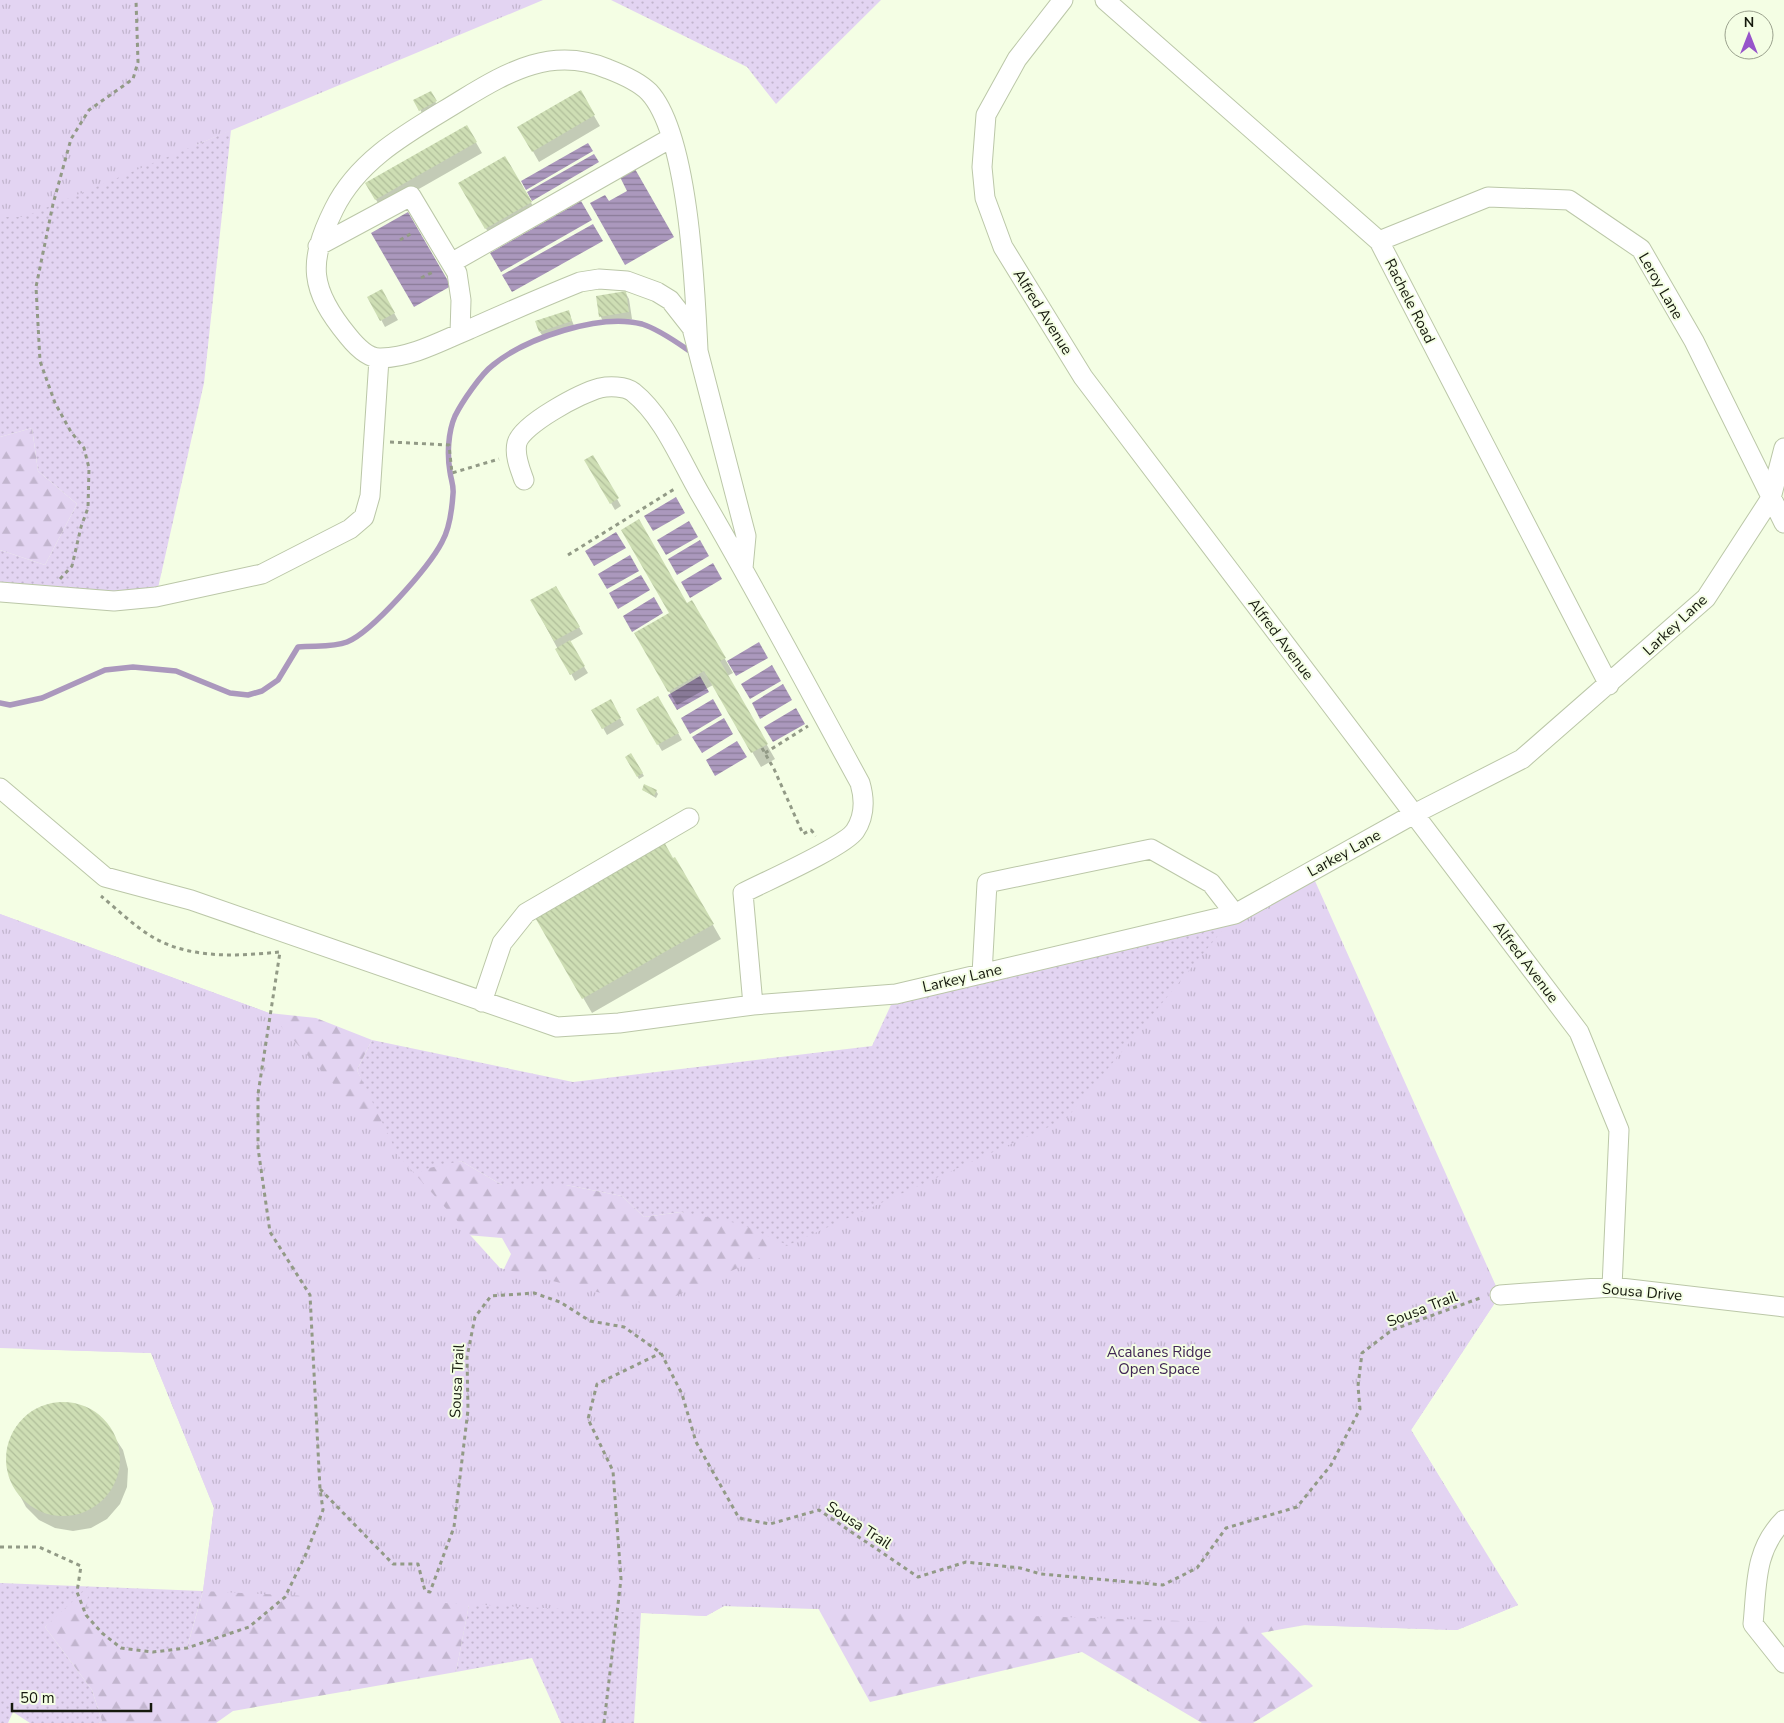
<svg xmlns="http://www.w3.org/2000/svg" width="1784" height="1723" viewBox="0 0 1784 1723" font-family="'Nunito Sans',sans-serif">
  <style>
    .grass { fill: url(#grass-dots) }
    .forest { fill: url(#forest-firs); fill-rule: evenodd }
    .park { fill: url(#park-tufts) }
    .water { fill: url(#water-rules) }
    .shadow { fill: #0003 }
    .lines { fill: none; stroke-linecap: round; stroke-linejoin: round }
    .stream { stroke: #ab98bd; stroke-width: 5.5 }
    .building { fill: url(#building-back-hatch) }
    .minor-casing { stroke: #bbc7a8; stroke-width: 21 }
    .path { stroke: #929a86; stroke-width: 3; stroke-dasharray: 4 4; stroke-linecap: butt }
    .minor { stroke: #fff; stroke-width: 19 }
    .labels { text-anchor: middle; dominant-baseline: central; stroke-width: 4; stroke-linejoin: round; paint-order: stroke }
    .street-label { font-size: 15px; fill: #15190d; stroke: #f4fee4 }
    .park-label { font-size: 15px; fill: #402555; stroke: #f4fee4 }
  </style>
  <defs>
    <pattern id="grass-dots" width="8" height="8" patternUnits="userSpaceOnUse" patternTransform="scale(1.25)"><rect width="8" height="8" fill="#e3d4f2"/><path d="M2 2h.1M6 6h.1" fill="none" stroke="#c2b5ce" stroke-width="1.8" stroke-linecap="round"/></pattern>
    <pattern id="forest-firs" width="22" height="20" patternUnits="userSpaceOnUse" patternTransform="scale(1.25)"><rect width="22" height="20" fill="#e3d4f2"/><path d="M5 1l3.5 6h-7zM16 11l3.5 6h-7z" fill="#c2b5ce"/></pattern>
    <pattern id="park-tufts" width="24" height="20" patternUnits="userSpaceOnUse" patternTransform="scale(1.25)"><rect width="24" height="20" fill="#e3d4f2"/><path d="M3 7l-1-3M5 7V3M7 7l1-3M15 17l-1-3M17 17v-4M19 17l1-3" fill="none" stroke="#c2b5ce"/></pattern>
    <pattern id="water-rules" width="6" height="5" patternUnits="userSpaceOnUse" patternTransform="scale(1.25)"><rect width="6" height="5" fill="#ab98bd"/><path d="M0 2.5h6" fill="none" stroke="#8a7b98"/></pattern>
    <pattern id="building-back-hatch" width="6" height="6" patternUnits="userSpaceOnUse" patternTransform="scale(1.25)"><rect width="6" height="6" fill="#cedeb4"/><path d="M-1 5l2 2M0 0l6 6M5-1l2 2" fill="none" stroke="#b0be9a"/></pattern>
  </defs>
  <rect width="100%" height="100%" fill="#f4fee4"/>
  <!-- grass -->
  <path class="grass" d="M0 0H153L196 145 231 130 204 383 156 597 0 592V550L45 565 77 504 38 471 32 428 0 437V217H24L0 143Z
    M611 0H881L776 104 747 67Z
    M1235 915 1500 1295 1411 1430 1460 1511 1052 1348 681 1212 644 1217 622 1196 566 1185H502L461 1161 377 1191 370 1100 357 1070 372 1040 573 1082 872 1046 896 994Z
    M563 1572 773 1607 724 1606 706 1616 641 1613 634 1723H561L532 1658 456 1672 475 1573Z
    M0 1583 203 1591 187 1648C134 1655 122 1656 86 1615L87 1593 45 1627 92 1690 102 1721 99 1723H30L13 1712 8 1723H0Z"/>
  <!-- forest -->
  <path class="forest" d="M32 428 38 471 77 504 45 565 0 550V437Z
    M0 914 269 1013 316 1018 372 1040 357 1070 399 1157 378 1191 429 1168 461 1161 502 1185H566L622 1196 644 1217 681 1212 741 1224 814 1257 1313 1298 1518 1605 1457 1630 1305 1625 1261 1633 1313 1686 1253 1723H1202L1082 1652 870 1702 818 1608 773 1607 475 1574 456 1672 233 1711 216 1723H99L102 1721 92 1690 45 1627 89 1586 86 1615C122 1655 134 1655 187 1648L203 1591 214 1508 151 1353 23 1349 0 1001ZM443 1233 502 1238 511 1254 491 1296Z"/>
  <!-- park -->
  <path class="park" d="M0 0H543L24 217H0Z
    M1311 872 1500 1295 1411 1430 1518 1605 1457 1630 724 1606 706 1616 203 1591 214 1508 151 1353 0 1348V914L269 1013 500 1268 654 1306 1066 1119 1235 915Z"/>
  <!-- water -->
  <path class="water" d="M588 143 593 151 526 190 521 181Z
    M594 154 599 162 532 201 527 192Z
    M635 169 674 237 625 265 590 203 605 195 609 201 627 191 620 177Z
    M581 201 592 220 501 272 490 253Z
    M408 212 451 286 414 307 371 233Z
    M593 224 603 241 512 292 502 275Z
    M676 497 685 513 653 531 644 516Z
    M689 521 698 537 666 555 657 540Z
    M616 532 626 548 594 566 585 551Z
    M700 540 709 556 677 575 668 559Z
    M630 555 639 571 607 589 598 574Z
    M713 563 722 579 690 598 681 582Z
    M641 575 650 590 618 609 609 593Z
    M654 597 663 613 632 632 623 616Z
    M759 642 768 658 736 676 727 661Z
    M772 665 781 681 750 699 741 684Z
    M700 676 709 692 677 710 668 695Z
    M783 684 792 700 760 719 752 703Z
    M713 699 722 715 690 734 681 718Z
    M796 708 805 724 773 742 764 727Z
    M724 718 733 734 702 753 692 737Z
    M737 741 747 757 715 776 706 760Z"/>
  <!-- shadow -->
  <path class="shadow" d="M430 92 437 105 422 113 415 100Z
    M580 92 600 126 539 162 519 127Z
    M467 127 482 153 382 210 367 184Z
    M505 158 537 213 492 239 460 183Z
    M381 290 398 320 385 327 369 297Z
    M625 292 629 299 632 319 604 324 601 317 597 297Z
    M568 311 575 328 544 338 540 332Z
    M593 456 621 506 615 510 586 460Z
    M556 587 583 634 569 642 588 673 575 681 532 601Z
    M692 602 733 673 727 676 775 759 761 767 713 685 677 705 636 634Z
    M658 698 682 740 662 751 638 710Z
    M610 701 624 725 607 735 593 710Z
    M631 754 644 776 639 779 626 757Z
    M643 790 656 791 658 794 656 798Z
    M675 859 721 939 592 1013 535 915Z
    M70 1403 88 1409 103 1420 123 1450 128 1469 127 1487 120 1504 107 1519 91 1528 73 1531 55 1528 39 1520 26 1507 9 1475 7 1457 11 1439 20 1423 34 1412 51 1404Z"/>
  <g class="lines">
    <!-- stream -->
    <path class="stream" d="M0 703 10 705 42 698 105 670 133 667 176 671 230 693 248 695 262 691 278 680 298 647C314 645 332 648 347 642 372 632 429 567 442 542 450 528 452 509 453 494 454 486 451 480 450 472 447 455 448 432 455 416 462 402 481 374 493 365 526 338 600 313 642 324 658 329 675 341 688 350"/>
  </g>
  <!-- building -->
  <path class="building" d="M581 90 595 115 532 152 517 127Z
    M431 91 437 101 419 111 413 100Z
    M467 125 477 142 375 200 365 183Z
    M505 156 532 202 485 229 458 183Z
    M382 289 395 313 380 321 367 297Z
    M626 291 629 312 599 317 596 296Z
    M569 310 572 321 539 332 535 321Z
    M593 455 619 498 610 504 584 460Z
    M639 519 687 603 692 600 726 658 720 661 768 744 751 753 704 671 668 692 634 633 669 613 621 530Z
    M556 586 580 627 554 641 530 600Z
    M570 640 585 666 570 675 555 649Z
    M658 696 679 733 657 745 636 709Z
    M611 699 621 718 602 729 591 710Z
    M631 753 643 773 637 777 625 757Z
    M644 784 657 790 654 796 642 790Z
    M663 840 673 858 675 857 714 924 582 999 533 914Z
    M6 1459a57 57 0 1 1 114 0a57 57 0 1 1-114 0Z"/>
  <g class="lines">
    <!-- minor casing -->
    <g class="minor-casing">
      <path id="minor" d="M1063 0 1017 59 986 115 982 167 985 198 1003 247 1083 377 1579 1032 1619 1130 1612 1287
        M1105 0 1379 241 1609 685
        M1379 241 1488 197 1569 200 1641 249 1694 341 1784 523
        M318 246 411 196 457 273 461 300 460 333
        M451 263 671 138
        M698 350C695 289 689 135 649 92 639 82 621 74 608 69 553 46 509 71 463 99 415 129 360 156 334 209 307 263 310 290 348 336 356 346 368 359 381 358 413 357 441 341 470 329 506 313 543 297 580 282L599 279 627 281 657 292 670 300 692 328 746 536 743 568
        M524 480C520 469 514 455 517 443 522 424 581 393 600 388 609 386 625 386 633 392 663 416 680 459 699 492 755 588 807 686 860 783 865 800 865 816 855 831 844 847 764 882 743 893L753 1005
        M0 592 114 601 156 597 262 574 350 529 364 517 370 496 379 359
        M0 788 105 877 191 900 557 1027 619 1023 753 1005 896 994 1235 914 1414 814 1522 759 1706 598 1771 498 1784 448
        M982 974 987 883 1151 849 1211 883 1235 914
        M482 1002 502 943 526 913 689 818
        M1500 1295 1612 1287 1784 1307
        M1784 1520C1754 1550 1757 1585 1753 1624L1784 1663"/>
    </g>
    <!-- path -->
    <path class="path" d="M400 240 412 233
      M421 278 435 271
      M390 442 449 445 452 473 499 459
      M568 555 676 488
      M60 579 72 566 81 527 88 508 89 468 84 448 71 432 55 403 40 361 36 287 53 204 71 139 89 110 133 79 138 62 136 0
      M762 748 774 769 803 834 811 830 816 836
      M765 753 808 726
      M320 1489 393 1564H418L425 1591 430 1592 454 1527 468 1410 467 1357 475 1317 491 1296 534 1293 560 1302 590 1321 624 1327 661 1353 682 1394 696 1442 739 1518 770 1524 819 1510 918 1577 966 1562 1020 1568 1041 1574 1163 1585 1197 1568 1226 1528 1297 1507 1331 1465 1360 1409 1358 1386 1362 1353 1392 1330 1483 1297
      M0 1547H39L81 1566 77 1592 86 1615 102 1633 121 1648 153 1652 187 1648 249 1627 285 1597 306 1554 323 1510 320 1489 310 1295 270 1232 258 1148V1094L280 952C239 956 193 959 156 939 136 928 118 910 101 896
      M604 1723 621 1579 613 1471 588 1419 597 1384 661 1353"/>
    <!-- minor -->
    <use href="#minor" class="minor"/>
  </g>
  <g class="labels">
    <!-- street labels -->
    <g class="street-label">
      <text transform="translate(1661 286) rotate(60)">Leroy Lane</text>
      <text transform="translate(1410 301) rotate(63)">Rachele Road</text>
      <text transform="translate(1043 312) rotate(58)">Alfred Avenue</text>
      <text transform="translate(1675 625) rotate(-43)">Larkey Lane</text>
      <text transform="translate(1281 639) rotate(53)">Alfred Avenue</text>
      <text transform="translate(1344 853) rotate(-29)">Larkey Lane</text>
      <text transform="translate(1526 962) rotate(53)">Alfred Avenue</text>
      <text transform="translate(962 978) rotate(-13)">Larkey Lane</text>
      <text transform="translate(1642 1292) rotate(5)">Sousa Drive</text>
      <text transform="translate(1422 1309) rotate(-21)">Sousa Trail</text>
      <text transform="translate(457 1381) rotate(-87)">Sousa Trail</text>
      <text transform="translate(859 1525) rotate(33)">Sousa Trail</text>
    </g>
    <!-- park labels -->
    <g class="park-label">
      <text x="1159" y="1352">Acalanes Ridge<tspan x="1159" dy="17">Open Space</tspan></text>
    </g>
  </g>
  <!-- north arrow -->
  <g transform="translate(1749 35)"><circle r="24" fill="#f4fee4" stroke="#9ba28e"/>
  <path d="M0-4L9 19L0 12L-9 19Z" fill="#9754ca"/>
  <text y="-8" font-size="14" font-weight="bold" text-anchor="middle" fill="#15190d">N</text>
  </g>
  <!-- scale -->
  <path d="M12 1703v8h139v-8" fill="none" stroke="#15190d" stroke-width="2.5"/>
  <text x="20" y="1703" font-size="15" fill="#15190d" stroke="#f4fee4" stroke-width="4" paint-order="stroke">50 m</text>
</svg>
